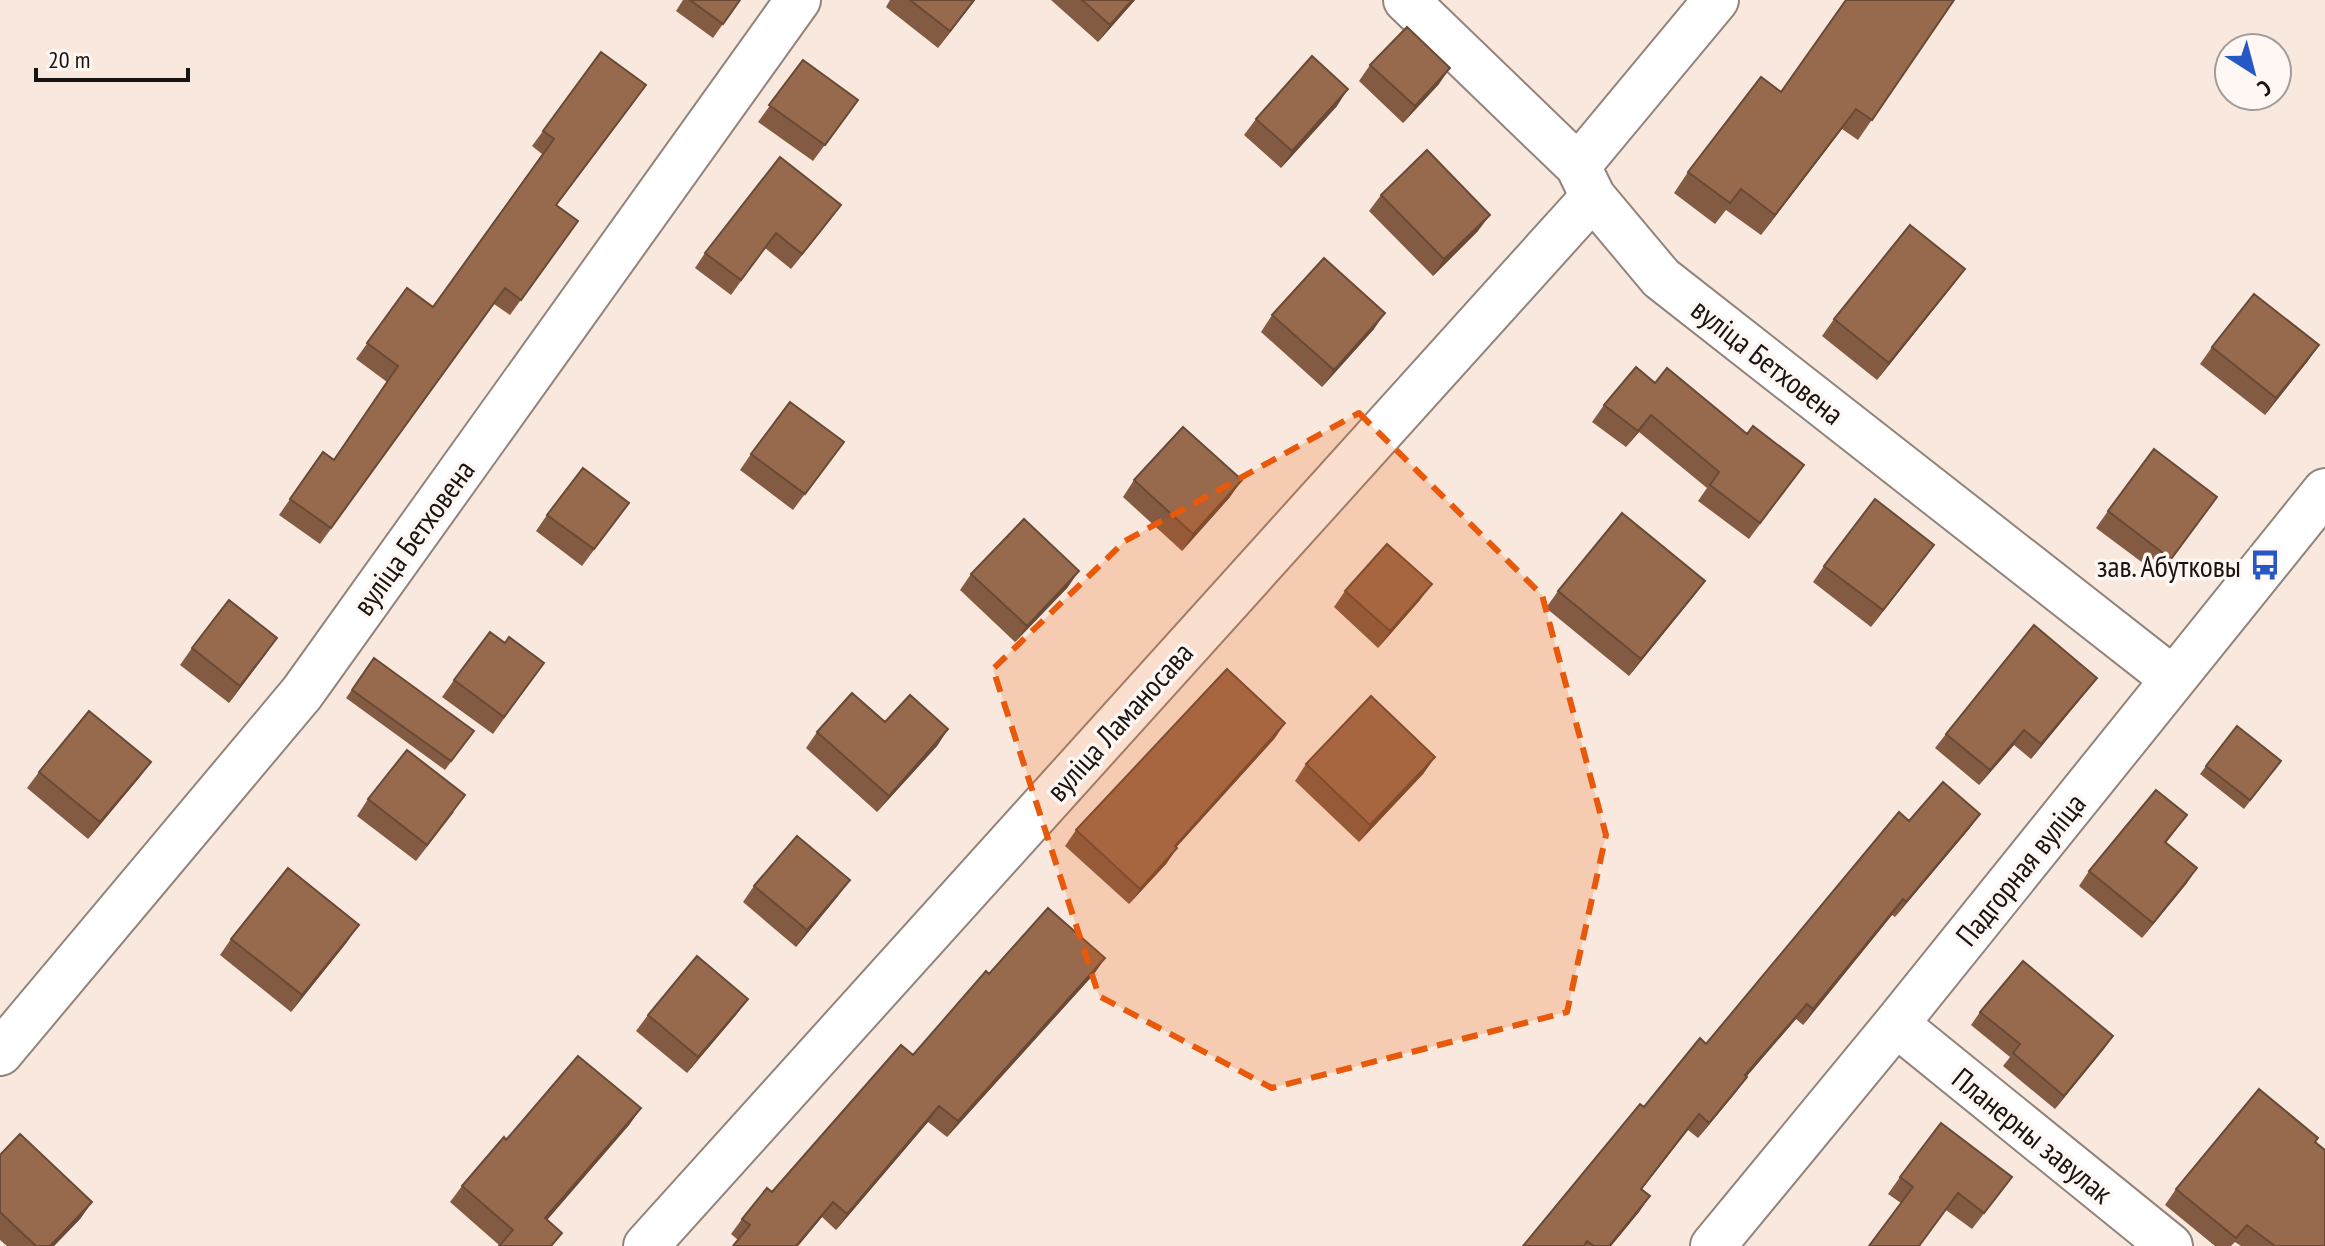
<svg xmlns="http://www.w3.org/2000/svg" width="2325" height="1246" viewBox="0 0 2325 1246" font-family="'PT Sans Narrow',sans-serif">
  <style>
    .lines { fill: none; stroke-linecap: round; stroke-linejoin: round }
    .minor-casing { stroke: #93847b; stroke-width: 48 }
    .minor { stroke: #fff; stroke-width: 44 }
    .wall { fill: #835b42 }
    .shaded-wall { fill: #6a4a36 }
    .building { fill: #986a4d; stroke: #6a4a36; stroke-width: 2 }
    .marked { fill: #e8590c; fill-opacity: 0.2; stroke: #e8590c; stroke-width: 6; stroke-dasharray: 16 10; stroke-linejoin: round }
    .labels { text-anchor: middle; dominant-baseline: central; stroke-width: 7; stroke-linejoin: round; paint-order: stroke }
    .street-label { font-size: 30px; fill: #1a1411; stroke: #fef7f3 }
    .poi-label { font-size: 30px; fill: #1a1411; stroke: #fef7f3; text-anchor: end }
  </style>
  <rect width="100%" height="100%" fill="#f9e8dd"/>
  <g class="lines">
    <!-- minor casing -->
    <g class="minor-casing">
      <path id="minor" d="M1406 0 1578 166 1593 197 1661 278 2173 679
        M1578 166 1716 0
        M1896 1024 2170 1246
        M0 1053 302 693 798 0
        M646 1246 1593 197
        M1713 1246 1896 1024 2325 491"/>
    </g>
    <!-- minor -->
    <use href="#minor" class="minor"/>
  </g>
  <!-- wall -->
  <path class="wall" d="M683 0H740L713 38 676 11Z
    M890 0H975L938 48 886 7Z
    M1051 0H1135L1098 42Z
    M1954 0 1858 140 1842 129 1761 235 1726 210 1715 224 1674 193 1688 172 1781 92Z
    M803 60 858 100 813 161 758 122Z
    M1370 65 1439 84 1403 123 1359 81Z
    M635 101 556 206 578 221 510 315 494 304 320 544 279 515 323 452 334 459 387 382 356 359 407 288 433 307 542 154 532 146 543 131Z
    M1337 106 1281 168 1244 135 1256 119Z
    M1381 195 1478 231 1433 276 1369 211Z
    M841 205 791 269 765 248 731 295 695 268 705 253Z
    M1965 269 1953 285 1877 380 1822 336 1834 319Z
    M1272 315 1374 329 1322 387 1261 332Z
    M2319 345 2307 362 2265 415 2200 364 2212 347Z
    M1655 383 1804 465 1749 539 1698 501 1707 488 1639 432 1626 447 1592 422 1604 405Z
    M844 442 793 510 740 470 751 454Z
    M1134 480 1230 497 1182 551 1123 497Z
    M629 503 582 566 536 531 547 515Z
    M2108 511 2205 513 2159 575 2096 528Z
    M1934 545 1871 627 1813 582 1824 566Z
    M971 574 1068 587 1015 642 960 590Z
    M1705 581 1693 597 1629 676 1546 608 1558 591Z
    M1345 591 1420 600 1378 648 1334 607Z
    M277 638 229 703 180 665 192 648Z
    M374 658 474 731 445 770 346 698Z
    M544 663 493 734 442 697 454 680Z
    M2086 692 2031 759 2014 745 1979 785 1935 748 1946 734Z
    M885 722 948 729 937 746 877 812 806 748 817 732Z
    M1275 738 1176 847 1177 848 1166 864 1129 904 1065 846 1076 830Z
    M1435 757 1423 774 1359 842 1295 781 1306 764Z
    M151 762 139 778 88 839 27 788 39 772Z
    M2206 766 2275 769 2244 809 2200 774Z
    M368 799 454 812 416 861 357 816Z
    M1980 814 1969 829 1895 917 1892 915 1803 1025 1796 1019 1747 1076 1736 1092 1698 1138 1688 1130 1642 1189 1650 1196 1639 1212 1611 1246H1523L1644 1107 1706 1044Z
    M2187 815 2166 843 2187 883 2142 938 2079 886 2089 871Z
    M754 886 838 896 796 947 743 902Z
    M231 939 347 942 291 1012 220 955Z
    M1105 958 1094 974 947 1137 928 1122 836 1230 822 1217 798 1246H733L738 1240 731 1234 742 1219 772 1192 913 1055 989 974Z
    M748 999 736 1015 687 1073 636 1031 648 1015Z
    M1980 1012 2113 1036 2055 1109 2003 1066 2010 1057 1971 1025Z
    M641 1108 629 1125 547 1220 499 1245 450 1202 462 1186 506 1140Z
    M2315 1142 2325 1246H2241L2235 1242 2231 1246H2215L2165 1205 2176 1189Z
    M0 1155 92 1202 80 1219 54 1246H7L0 1240Z
    M1900 1177 2000 1193 1972 1229 1946 1210 1901 1203 1888 1194Z"/>
  <!-- shaded-wall -->
  <path class="shaded-wall" d="M974 0H975L938 48 950 31Z
    M1132 0H1135L1098 42 1110 25Z
    M1450 68 1439 84 1403 123 1415 106Z
    M1348 89 1337 106 1281 168 1292 151Z
    M1856 109 1842 129 1761 235 1775 215Z
    M841 205 830 220 791 269 802 254Z
    M1490 215 1478 231 1433 276 1444 259Z
    M1965 269 1953 285 1877 380 1889 363Z
    M1385 313 1374 329 1322 387 1334 370Z
    M2319 345 2307 362 2265 415 2276 398Z
    M1651 415 1639 432 1626 447 1638 431Z
    M1242 480 1230 497 1182 551 1193 534Z
    M1934 545 1922 561 1871 627 1883 610Z
    M1079 571 1068 587 1015 642 1027 626Z
    M1705 581 1693 597 1629 676 1641 659Z
    M1432 584 1420 600 1378 648 1390 631Z
    M277 638 266 654 229 703 240 686Z
    M2097 678 2086 692 2031 759 2041 744Z
    M1285 723 1275 738 1164 861 1175 846Z
    M948 729 937 746 877 812 889 796Z
    M2024 730 2014 745 1979 785 1990 770Z
    M1435 757 1423 774 1359 842 1370 825Z
    M151 762 139 778 88 839 100 822Z
    M1980 814 1969 829 1895 917 1906 902Z
    M1177 848 1166 864 1129 904 1140 889Z
    M2197 868 2187 883 2142 938 2153 923Z
    M850 880 838 896 796 947 807 930Z
    M1903 899 1892 915 1803 1025 1813 1009Z
    M359 925 347 942 291 1012 302 995Z
    M1105 958 1094 974 947 1137 958 1121Z
    M748 999 736 1015 687 1073 698 1057Z
    M1807 1004 1796 1019 1734 1091 1745 1075Z
    M2113 1036 2104 1049 2055 1109 2064 1096Z
    M1747 1077 1736 1092 1698 1138 1709 1123Z
    M939 1106 928 1122 836 1230 847 1214Z
    M641 1108 629 1125 534 1235 545 1218Z
    M1699 1114 1688 1130 1630 1204 1641 1189Z
    M1650 1196 1639 1212 1611 1246H1609Z
    M92 1202 80 1219 54 1246H50Z
    M833 1202 822 1217 798 1246H796Z"/>
  <!-- building -->
  <path class="building" d="M690 0H740L723 24Z
    M910 0H974L950 31Z
    M1082 0H1132L1110 25Z
    M1846 0H1954L1872 120 1856 109 1775 215 1741 189 1730 203 1688 172 1761 77 1781 92Z
    M1407 27 1450 68 1415 106 1370 65Z
    M601 52 646 85 556 205 578 221 521 300 505 288 331 528 290 499 323 452 334 460 398 366 367 343 407 288 433 307 554 139 543 131Z
    M1312 56 1348 89 1292 151 1256 119Z
    M803 60 858 100 825 145 769 105Z
    M1427 150 1490 215 1444 259 1381 195Z
    M780 157 841 205 802 254 776 233 741 280 705 253Z
    M1910 225 1965 269 1889 363 1834 319Z
    M1324 258 1385 313 1334 370 1272 315Z
    M2254 294 2319 345 2276 398 2212 347Z
    M1636 367 1655 383 1667 368 1747 434 1753 426 1804 465 1760 523 1710 485 1719 472 1651 415 1638 431 1604 405Z
    M790 402 844 442 805 494 751 454Z
    M1183 427 1242 480 1193 534 1134 480Z
    M2154 449 2217 497 2171 559 2108 511Z
    M583 468 629 503 594 549 547 515Z
    M1875 499 1934 545 1883 610 1824 566Z
    M1622 513 1705 581 1641 659 1558 591Z
    M1024 519 1079 571 1027 626 971 574Z
    M1387 544 1432 584 1390 631 1345 591Z
    M229 600 277 638 240 686 192 648Z
    M2034 625 2097 678 2041 744 2024 730 1990 770 1946 734Z
    M490 632 505 643 509 637 544 663 504 717 454 680Z
    M374 658 474 731 451 761 352 690Z
    M1227 669 1285 723 1175 846 1177 848 1140 889 1076 830Z
    M852 693 885 722 910 695 948 729 889 796 817 732Z
    M1371 696 1435 757 1370 825 1306 764Z
    M89 711 151 762 100 822 39 772Z
    M2237 726 2281 761 2250 800 2206 766Z
    M407 750 465 795 427 845 368 799Z
    M1943 782 1980 814 1906 902 1903 899 1813 1009 1807 1004 1745 1075 1747 1077 1709 1123 1699 1114 1641 1189 1650 1196 1609 1246H1594L1587 1241 1584 1246H1523L1640 1104 1644 1107 1700 1038 1706 1044 1899 812 1909 821Z
    M2156 790 2187 815 2165 842 2197 868 2153 923 2089 871Z
    M797 836 850 880 807 930 754 886Z
    M288 868 359 925 302 995 231 939Z
    M1048 908 1105 958 958 1121 939 1106 847 1214 833 1202 796 1246H733L750 1225 742 1219 767 1188 772 1192 901 1045 913 1055 986 971 989 974Z
    M697 956 748 999 698 1057 648 1015Z
    M2023 961 2113 1036 2064 1096 2013 1053 2020 1044 1980 1012Z
    M578 1056 641 1108 545 1218 562 1233 551 1246H499L513 1230 462 1186 504 1137 506 1140Z
    M2259 1089 2318 1138 2315 1142 2325 1150V1246H2275L2247 1225 2236 1238 2176 1189Z
    M1941 1123 2012 1177 1984 1213 1958 1193 1919 1246H1869L1913 1187 1900 1177Z
    M20 1134 92 1202 50 1246H36L0 1212V1155Z"/>
  <!-- marked area -->
  <path class="marked" d="M1359 413 1542 595 1606 835 1567 1012 1272 1088 1099 996 993 669 1125 541Z"/>
  <!-- icons -->
  <defs>
    <g id="bus-bare" transform="scale(2.4)"><path d="M-5-6H5V4H4V6H2V4H-2V6H-4V4H-5ZM-3.5-4V0h7V-4ZM-3.5 1.2v1.5H-2V1.2ZM2 1.2v1.5H3.5V1.2Z" fill="#2558c6" stroke="#fef7f3" stroke-width="2.5" paint-order="stroke"/></g>
  </defs>
  <g fill-rule="evenodd">
    <use href="#bus-bare" x="2265" y="565"/>
  </g>
  <g class="labels">
    <!-- street labels -->
    <g class="street-label">
      <text transform="translate(1768 361) rotate(38)">вуліца Бетховена</text>
      <text transform="translate(413 537) rotate(-54)">вуліца Бетховена</text>
      <text transform="translate(1119 721) rotate(-48)">вуліца Ламаносава</text>
      <text transform="translate(2020 869) rotate(-51)">Падгорная вуліца</text>
      <text transform="translate(2033 1135) rotate(39)">Планерны завулак</text>
    </g>
    <!-- poi labels -->
    <g class="poi-label">
      <text x="2241" y="565">зав. Абутковы</text>
    </g>
  </g>
  <!-- north arrow -->
  <g transform="translate(2253 72) rotate(144)"><circle r="38" fill="#fef7f3" stroke="#a39c99" stroke-width="2"/>
  <path d="M0-6L14 30L0 20L-14 30Z" fill="#2558c6"/>
  <text y="-12" font-size="22" font-weight="bold" text-anchor="middle" fill="#1a1411">С</text>
  </g>
  <!-- scale -->
  <path d="M36 68v12h152v-12" fill="none" stroke="#1a1411" stroke-width="4"/>
  <text x="48" y="68" font-size="24" fill="#1a1411" stroke="#fef7f3" stroke-width="6" paint-order="stroke">20 m</text>
</svg>
